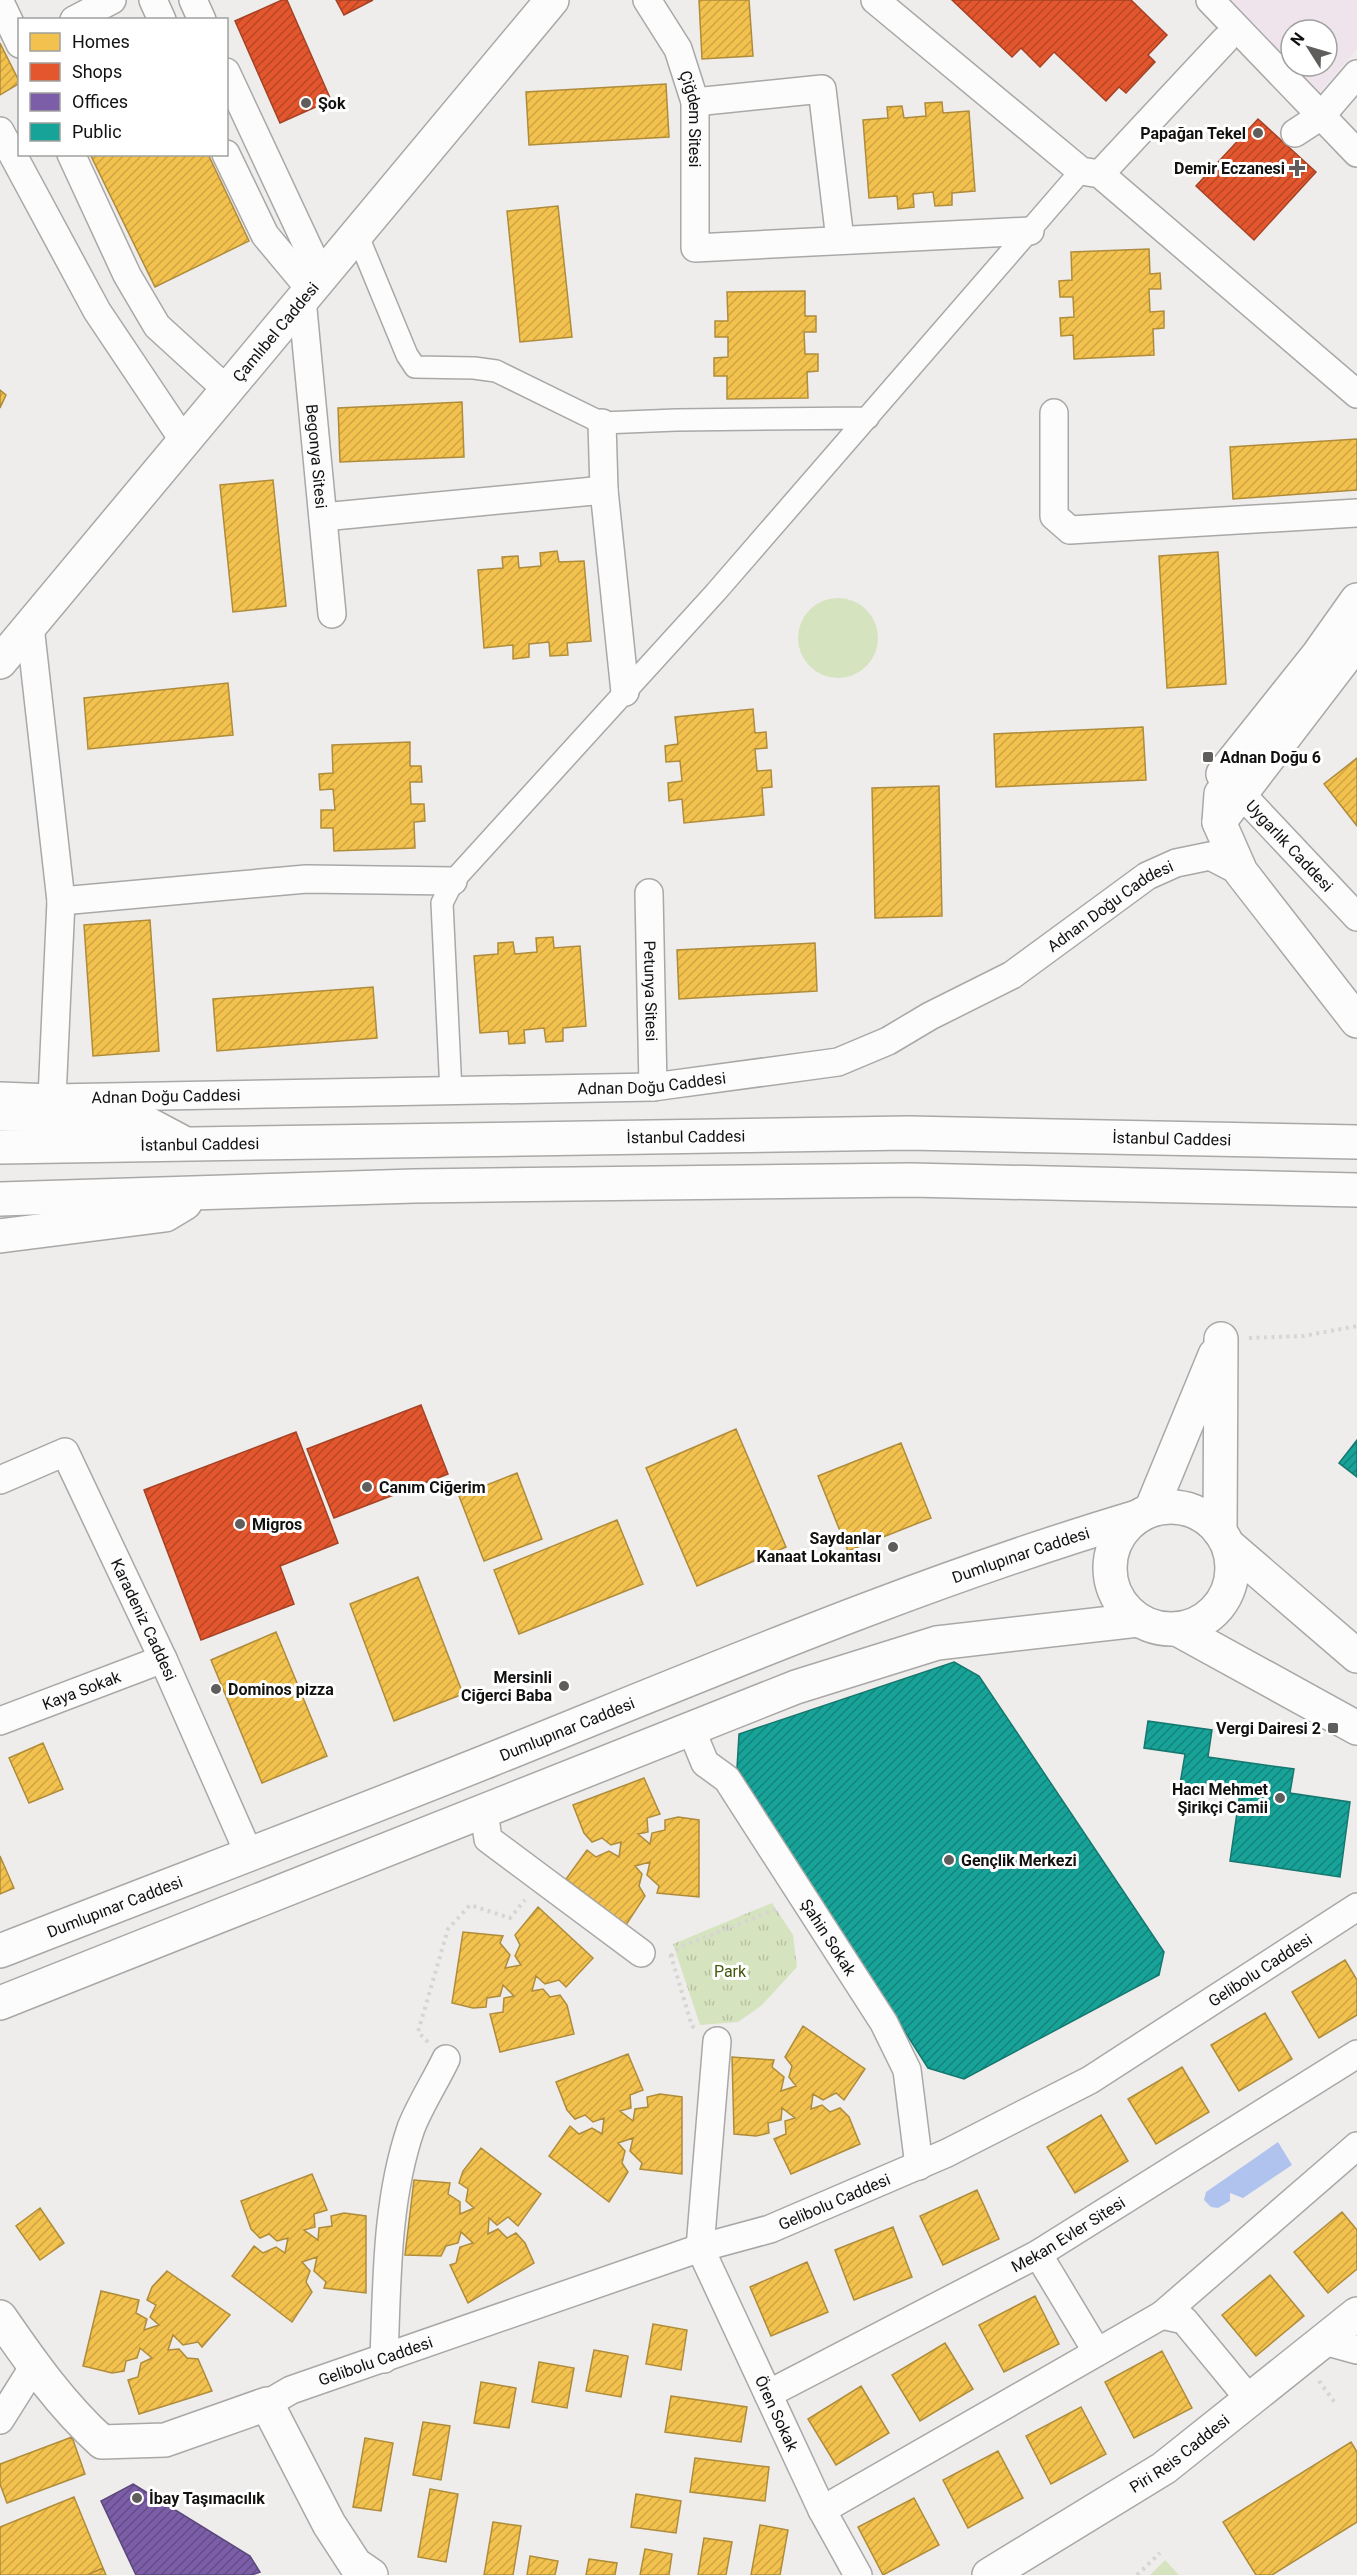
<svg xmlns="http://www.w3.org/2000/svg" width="1357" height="2575" viewBox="0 0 1357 2575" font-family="Roboto,sans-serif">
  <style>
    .education { fill: #efe4ec; fill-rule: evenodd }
    .grass { fill: url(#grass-tufts) }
    .pitch { fill: #d6e3bf }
    .water { fill: #afc3ee }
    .homes { fill: url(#homes-hatch); stroke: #af8c3b; stroke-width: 1.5 }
    .shops { fill: url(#shops-hatch); stroke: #a54225; stroke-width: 1.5 }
    .offices { fill: url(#offices-hatch); stroke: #5c477a; stroke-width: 1.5 }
    .public { fill: url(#public-hatch); stroke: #16776f; stroke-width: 1.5 }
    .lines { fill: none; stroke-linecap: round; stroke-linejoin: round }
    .pedestrian-casing { stroke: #a9a8a6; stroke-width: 24 }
    .minor-casing { stroke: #a9a8a6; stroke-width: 30 }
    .tertiary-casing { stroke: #a9a8a6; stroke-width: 36 }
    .secondary-casing { stroke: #a9a8a6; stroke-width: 36 }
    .primary-casing { stroke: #a9a8a6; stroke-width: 36 }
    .trunk-casing { stroke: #a9a8a6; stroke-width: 36 }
    .path { stroke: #d5d5d4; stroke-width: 4; stroke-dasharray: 3 4.5; stroke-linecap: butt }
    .pedestrian { stroke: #fcfcfc; stroke-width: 21 }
    .minor { stroke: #fcfcfc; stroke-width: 27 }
    .tertiary { stroke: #fcfcfc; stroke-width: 33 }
    .secondary { stroke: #fcfcfc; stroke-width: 33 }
    .primary { stroke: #fcfcfc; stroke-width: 33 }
    .trunk { stroke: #fcfcfc; stroke-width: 33 }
    .poi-dot { fill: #5f5e5d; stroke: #fff; stroke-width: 2 }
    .labels { text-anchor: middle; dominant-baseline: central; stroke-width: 6; stroke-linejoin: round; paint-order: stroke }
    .poi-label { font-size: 16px; font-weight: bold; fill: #121110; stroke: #fff; text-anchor: start }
    .street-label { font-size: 16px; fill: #121110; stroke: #fff }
    .park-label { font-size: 16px; fill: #44580c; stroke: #fff }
  </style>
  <defs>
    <pattern id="grass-tufts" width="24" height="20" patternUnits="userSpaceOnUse" patternTransform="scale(1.5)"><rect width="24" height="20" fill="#d6e3bf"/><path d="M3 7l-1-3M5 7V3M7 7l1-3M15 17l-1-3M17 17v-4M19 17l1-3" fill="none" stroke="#b7c2a3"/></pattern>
    <pattern id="homes-hatch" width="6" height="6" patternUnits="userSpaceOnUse" patternTransform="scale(1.5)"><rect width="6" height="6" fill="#f2c14e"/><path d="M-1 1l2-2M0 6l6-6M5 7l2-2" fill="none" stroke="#cea543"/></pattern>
    <pattern id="shops-hatch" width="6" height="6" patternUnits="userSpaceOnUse" patternTransform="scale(1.5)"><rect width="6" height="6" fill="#e4572e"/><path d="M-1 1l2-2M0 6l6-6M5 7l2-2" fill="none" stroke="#b74726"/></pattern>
    <pattern id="offices-hatch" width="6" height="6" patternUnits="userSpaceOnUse" patternTransform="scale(1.5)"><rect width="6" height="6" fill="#7b5ea7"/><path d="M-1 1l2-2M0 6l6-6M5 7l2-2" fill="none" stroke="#634c87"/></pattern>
    <pattern id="public-hatch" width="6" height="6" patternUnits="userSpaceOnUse" patternTransform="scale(1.5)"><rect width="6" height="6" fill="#17a398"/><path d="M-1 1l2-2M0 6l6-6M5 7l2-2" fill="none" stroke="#13837b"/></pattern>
  </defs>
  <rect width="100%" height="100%" fill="#eeedeb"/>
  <!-- education -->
  <path class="education" d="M1223 0H1357V49L1316 97ZM1291 30H1327V66H1291Z"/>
  <!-- grass -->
  <path class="grass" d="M772 1903 793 1935 797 1967 761 2006 738 2022 700 2025 673 1944Z"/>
  <!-- pitch -->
  <path class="pitch" d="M798 638a40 40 0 1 1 80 0a40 40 0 1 1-80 0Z
    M1165 2560 1179 2575H1150Z"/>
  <!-- water -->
  <path class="water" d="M1278 2142 1292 2165 1243 2198 1230 2193V2201L1218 2208 1211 2207 1204 2200 1206 2192Z"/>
  <!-- homes -->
  <path class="homes" d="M699 0H749L753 56 702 59Z
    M0 43 20 83 0 95Z
    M666 84 669 137 529 145 526 92Z
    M942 102 943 113 969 111 975 191 952 193V205L935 206 933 192 913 194 914 207 898 209 897 196 869 198 863 120 888 118 887 107 902 106 904 118 926 116 925 103Z
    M90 154H208L249 241 155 287Z
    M558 206 572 337 520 342 507 211Z
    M1149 249 1150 274 1160 273 1161 289H1149L1150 312 1164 311V328L1153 329 1154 355 1074 359 1073 335 1061 336 1060 318 1074 317 1073 297H1060L1059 281 1072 280 1071 252Z
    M805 291V316H816V332H804L805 354H818V371L807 372 808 398 727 399V376H714V358L728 357V337H715V321H728L727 292Z
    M0 390 6 395 0 408Z
    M462 402 464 457 340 462 338 408Z
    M1357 439V490L1233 499 1230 447Z
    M273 480 286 606 233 612 220 485Z
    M557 551 559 562 584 561 591 641 567 643 568 655 550 656 549 642 529 644V657L513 659V645L484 648 478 570 503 568 502 557 518 556 519 568 541 566 540 553Z
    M1218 552 1226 684 1167 688 1159 556Z
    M228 683 233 735 88 749 84 698Z
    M753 709 755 733 766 732 767 748 755 749 757 771 771 770 772 787 762 788 764 815 684 823 682 799 669 801 668 783 682 781 680 761 666 762 665 746 678 744 675 717Z
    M1143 727 1146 780 996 787 994 734Z
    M410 742V766H421L422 782H410L411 804H424L425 821 414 822 415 848 334 851 333 828H321V810H335L333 789 320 790 319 774 333 773 332 745Z
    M1357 758V826L1324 784Z
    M939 786 942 916 875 918 872 788Z
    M150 920 159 1051 93 1056 84 925Z
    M553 937 554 948 580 946 586 1026 563 1028V1041L546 1042 544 1028 524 1030 525 1043 509 1044 508 1031 480 1033 474 956 498 954V943L513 942 515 954 537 952 536 938Z
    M815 943 817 991 679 999 677 950Z
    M373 987 377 1038 217 1051 213 999Z
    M736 1429 786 1547 697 1586 646 1468Z
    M901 1443 931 1518 848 1551 818 1476Z
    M517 1473 542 1539 484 1561 459 1496Z
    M617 1520 643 1584 519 1634 494 1570Z
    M418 1577 463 1694 394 1721 350 1604Z
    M276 1632 327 1756 262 1783 211 1660Z
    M43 1743 63 1789 29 1803 9 1758Z
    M644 1778 660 1814 647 1818 648 1832 638 1834 650 1844 652 1833 665 1830V1820L678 1817 699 1820V1897L657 1893 659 1886 647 1875 650 1862 635 1866 642 1874 639 1886 645 1896 626 1925 566 1879 587 1850 596 1857 609 1851 619 1857 621 1842 611 1845 602 1838 592 1842 584 1833 573 1805Z
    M0 1856 14 1888 0 1894Z
    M538 1907 593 1958 566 1987 559 1980 545 1984 536 1976 532 1991 543 1989 550 1997 560 1995 567 2005 574 2034 500 2052 490 2014 503 2012 504 1998 514 1996 503 1985 500 1996 487 1998 486 2007 473 2008 452 2003 463 1932 503 1936 500 1943 510 1955 505 1968 521 1965 515 1956 520 1945 515 1935Z
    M1345 1960 1357 1980V2015L1319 2038 1292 1992Z
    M1265 2013 1292 2059 1239 2091 1211 2045Z
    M803 2026 865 2069 844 2100 836 2093 823 2100 813 2094 811 2109 822 2105 830 2112 840 2108 849 2117 860 2144 791 2174 774 2139 786 2134 785 2121 795 2118 782 2108 781 2120 768 2123 769 2133 756 2136 734 2134 732 2057 774 2060 772 2067 784 2077 781 2091 796 2086 789 2077 792 2066 785 2057Z
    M628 2054 643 2090 630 2095 631 2108 620 2111 633 2121 635 2109 648 2107 647 2097 660 2094 682 2097V2174L640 2169 642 2163 630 2151 633 2138 618 2143 625 2151 622 2163 628 2172 609 2202 549 2156 570 2126 579 2134 592 2128 602 2134 604 2118 593 2122 585 2115 575 2119 567 2110 556 2082Z
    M1182 2067 1209 2112 1156 2144 1128 2099Z
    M1101 2115 1128 2161 1075 2193 1047 2147Z
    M481 2148 541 2194 518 2226 508 2217 497 2225 489 2218 488 2234 498 2229 507 2238 516 2233 525 2243 534 2263 468 2303 450 2265 456 2263 460 2247 473 2243 461 2232 458 2243 446 2246 441 2256 405 2255 414 2180 450 2183 448 2194 460 2202V2214L474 2208 466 2201 468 2189 459 2183 463 2171Z
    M312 2174 327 2210 314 2214 315 2227 304 2230 318 2240 319 2228 332 2226 331 2216 344 2213 366 2216V2293L324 2288 326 2282 314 2271 317 2257 302 2262 310 2271 306 2282 312 2292 292 2322 232 2276 254 2246 263 2253 276 2247 285 2253 288 2238 277 2241 269 2234 260 2238 251 2229 241 2201Z
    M977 2190 999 2239 943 2265 920 2216Z
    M40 2208 64 2243 40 2260 16 2226Z
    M1342 2212 1357 2230V2269L1328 2293 1294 2252Z
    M893 2227 912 2277 854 2300 835 2250Z
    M807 2262 828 2312 771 2336 750 2287Z
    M167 2271 230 2315 202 2347 198 2342 183 2345 173 2335 168 2350 179 2349 187 2358 198 2359 212 2391 139 2414 128 2380 138 2377 141 2363 152 2358 140 2348 137 2358 126 2361 124 2371 112 2373 83 2366 101 2291 139 2300 136 2313 147 2319 144 2330 159 2325 150 2317 156 2305 147 2300 152 2287Z
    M1270 2275 1304 2316 1256 2356 1222 2315Z
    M1035 2296 1059 2344 1004 2372 979 2325Z
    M653 2324 687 2330 681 2370 646 2364Z
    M945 2343 973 2389 920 2421 892 2375Z
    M594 2350 628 2356 621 2397 586 2391Z
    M1162 2351 1192 2408 1134 2438 1105 2382Z
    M539 2362 574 2368 567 2408 532 2402Z
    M481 2382 516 2388 509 2428 474 2423Z
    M861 2386 889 2433 836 2465 808 2419Z
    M671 2396 747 2407 741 2442 665 2432Z
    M1081 2407 1106 2454 1051 2484 1026 2436Z
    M423 2422 450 2426 441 2480 413 2475Z
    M72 2437 85 2474 7 2503 0 2484V2464Z
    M365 2438 393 2443 381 2511 353 2507Z
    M1351 2442 1357 2452V2522L1272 2575H1256L1223 2522Z
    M998 2451 1023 2498 968 2528 943 2480Z
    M695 2458 769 2467 765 2501 690 2492Z
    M430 2489 458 2494 446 2562 418 2557Z
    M636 2494 681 2501 676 2533 631 2527Z
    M74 2497 103 2568 87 2575H0V2527Z
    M914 2498 939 2545 883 2575 858 2527Z
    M493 2522 521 2526 513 2575H484Z
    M760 2525 788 2530 780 2575H751Z
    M704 2538 732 2542 726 2575H698Z
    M645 2549 672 2554 669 2575H640Z
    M530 2556 558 2561 555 2575H527Z
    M589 2559 617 2563 615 2575H586Z
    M103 2568 106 2575H87Z"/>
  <!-- shops -->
  <path class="shops" d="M282 0H287L331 100 280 123 235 21Z
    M336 0H373L344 15Z
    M952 0H1131L1167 35 1148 55 1155 62 1126 93 1119 87 1106 101 1054 52 1040 67 1021 48 1012 57Z
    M1258 119 1316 172 1254 240 1196 186Z
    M421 1405 448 1474 334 1518 307 1449Z
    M296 1432 338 1543 280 1566 294 1604 201 1640 144 1490Z"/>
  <!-- offices -->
  <path class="offices" d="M133 2484 250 2556 260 2572 252 2575H136L101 2501Z"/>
  <!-- public -->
  <path class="public" d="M1357 1440V1477L1339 1463Z
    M954 1662 979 1676 1164 1952 1159 1975 964 2079 928 2068 737 1768 739 1734Z
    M1148 1721 1212 1730 1208 1757 1294 1769 1290 1793 1350 1802 1340 1877 1230 1861 1240 1792 1180 1784 1185 1754 1144 1748Z"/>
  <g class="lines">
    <!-- pedestrian casing -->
    <g class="pedestrian-casing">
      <path id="pedestrian" d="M357 234 407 355 415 367 474 368 496 371 602 423 676 420 868 418
        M451 1092 442 903 453 881 716 592 1081 171"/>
    </g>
    <!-- minor casing -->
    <g class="minor-casing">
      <g id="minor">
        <path d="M153 0 162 20"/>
        <path d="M193 0 202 20"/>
        <path id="s1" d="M647 0 678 49 695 102V248L1030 231"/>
        <path d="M875 0 1081 171 1100 174 1357 394"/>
        <path d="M1210 0 1357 153"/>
        <path d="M0 2 20 44"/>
        <path d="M74 20 112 0"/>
        <path d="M226 72 321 275"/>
        <path d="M695 102 822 89 840 240"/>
        <path d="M0 131 97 311 184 441"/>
        <path d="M1295 133 1321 116 1357 74"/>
        <path d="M71 154 127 275 157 326 226 389"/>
        <path d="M226 154 265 235 310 289"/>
        <path d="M1100 174 1225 40"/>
        <path id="s2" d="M302 299 332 614"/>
        <path d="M1054 413V516L1070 530 1357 513"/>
        <path d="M602 423 604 490 625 692"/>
        <path d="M323 517 604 490"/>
        <path d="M30 626 61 901 52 1098"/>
        <path id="s3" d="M1228 780 1357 917"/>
        <path id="s4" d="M649 893 653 1087"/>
        <path d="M61 901 306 879 453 881"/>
        <path id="s5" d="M0 1096 52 1098 653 1087 838 1062 888 1041 930 1016 1012 975 1147 876 1176 863 1210 856 1241 872"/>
        <path id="s6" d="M0 1480 65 1452 163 1659 249 1854"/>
        <path id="s7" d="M0 1721 163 1659"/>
        <path id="s8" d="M691 1729 705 1763 727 1779 884 2023 907 2070 919 2166"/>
        <path d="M484 1811 488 1839 641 1953"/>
        <path id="s9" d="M717 2041 700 2248 822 2510 858 2575"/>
        <path d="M1038 2254 1097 2352"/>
        <path d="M1162 2315 1357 2146"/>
        <path d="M1324 2341 1357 2350"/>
        <path d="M384 2359C387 2282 386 2201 411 2128 420 2105 435 2082 446 2059"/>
        <path id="s10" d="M768 2394 1038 2254 1357 2054"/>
        <path id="s11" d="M267 2404 291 2390 700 2248 770 2229 947 2153 1090 2080 1357 1907"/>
        <path d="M0 2420 34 2366"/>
        <path d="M822 2510 1162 2315 1184 2320 1250 2400"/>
      </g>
    </g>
    <!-- tertiary casing -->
    <g class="tertiary-casing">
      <g id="tertiary">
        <path d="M0 2317C31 2362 62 2406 102 2442L165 2440 267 2404 329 2524 355 2564 371 2575"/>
        <path id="s12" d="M989 2575 1164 2468 1357 2314"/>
      </g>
    </g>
    <!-- secondary casing -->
    <g class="secondary-casing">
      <g id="secondary">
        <path d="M1221 794 1219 822 1241 872 1357 1021"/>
        <circle cx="1171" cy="1568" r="61"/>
        <path d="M1151 1510 1215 1355"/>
        <path d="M1220 1532 1221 1339"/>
        <path d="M1228 1545 1357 1656"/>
        <path d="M1177 1629 1357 1728"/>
        <path id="s13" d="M0 1951C163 1887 328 1825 490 1760 704 1674 916 1583 1137 1517"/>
        <path d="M0 2003 796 1687 937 1643 1138 1620"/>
      </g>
    </g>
    <!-- primary casing -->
    <g class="primary-casing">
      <g id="primary">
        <path id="s14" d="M0 662 552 0"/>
        <path d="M1223 774 1318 655 1357 600"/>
        <path d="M1219 822 1357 642"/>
      </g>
    </g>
    <!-- trunk casing -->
    <g class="trunk-casing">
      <g id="trunk">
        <path d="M0 1114 107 1116 148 1124 180 1141"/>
        <path id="s15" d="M0 1147 908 1133 1357 1142"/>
        <path d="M0 1199 414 1186 911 1180 1357 1190"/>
        <path d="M0 1236 165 1215 185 1203"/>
      </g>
    </g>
    <!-- path -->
    <path class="path" d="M1249 1338 1303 1336 1357 1326
      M669 1956H671L692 2026 695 2028
      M671 1956 680 1947 780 1908
      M428 2042 418 2032 448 1929 470 1905 510 1918 525 1900
      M1319 2381 1336 2404
      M1137 2575 1160 2553"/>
    <!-- pedestrian -->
    <use href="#pedestrian" class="pedestrian"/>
    <!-- minor -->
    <use href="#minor" class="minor"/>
    <!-- tertiary -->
    <use href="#tertiary" class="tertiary"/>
    <!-- secondary -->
    <use href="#secondary" class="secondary"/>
    <!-- primary -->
    <use href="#primary" class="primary"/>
    <!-- trunk -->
    <use href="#trunk" class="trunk"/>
  </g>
  <!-- markers -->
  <g class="poi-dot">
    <circle cx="306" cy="103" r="6"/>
    <circle cx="1258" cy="133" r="6"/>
    <path d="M1294 159h6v6h6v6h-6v6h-6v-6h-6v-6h6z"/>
    <rect x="1202" y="751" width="12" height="12" rx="3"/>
    <circle cx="367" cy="1487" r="6"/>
    <circle cx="240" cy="1524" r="6"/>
    <circle cx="893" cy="1547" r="6"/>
    <circle cx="564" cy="1686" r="6"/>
    <circle cx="216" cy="1689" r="6"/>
    <rect x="1327" y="1722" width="12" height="12" rx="3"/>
    <circle cx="1280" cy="1798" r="6"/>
    <circle cx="949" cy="1860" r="6"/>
    <circle cx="137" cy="2498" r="6"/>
  </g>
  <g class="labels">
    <!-- poi labels -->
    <g class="poi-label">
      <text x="318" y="103">Şok</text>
      <text x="1246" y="133" text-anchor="end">Papağan Tekel</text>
      <text x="1285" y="168" text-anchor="end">Demir Eczanesi</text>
      <text x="1220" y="757">Adnan Doğu 6</text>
      <text x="379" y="1487">Canım Ciğerim</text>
      <text x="252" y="1524">Migros</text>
      <text x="881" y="1538" text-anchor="end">Saydanlar<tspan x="881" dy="18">Kanaat Lokantası</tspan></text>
      <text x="552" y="1677" text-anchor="end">Mersinli<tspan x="552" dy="18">Ciğerci Baba</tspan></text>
      <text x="228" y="1689">Dominos pizza</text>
      <text x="1321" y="1728" text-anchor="end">Vergi Dairesi 2</text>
      <text x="1268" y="1789" text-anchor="end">Hacı Mehmet<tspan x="1268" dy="18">Şirikçi Camii</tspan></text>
      <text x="961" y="1860">Gençlik Merkezi</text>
      <text x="149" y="2498">İbay Taşımacılık</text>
    </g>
    <!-- street labels -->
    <g class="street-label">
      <text stroke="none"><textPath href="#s1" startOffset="130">Çiğdem Sitesi</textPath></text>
      <text stroke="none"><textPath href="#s14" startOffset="430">Çamlıbel Caddesi</textPath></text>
      <text stroke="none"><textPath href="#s2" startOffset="158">Begonya Sitesi</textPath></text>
      <text stroke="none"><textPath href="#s3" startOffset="90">Uygarlık Caddesi</textPath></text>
      <text stroke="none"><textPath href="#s5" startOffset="1155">Adnan Doğu Caddesi</textPath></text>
      <text stroke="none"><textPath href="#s4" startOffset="98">Petunya Sitesi</textPath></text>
      <text stroke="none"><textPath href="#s5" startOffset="652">Adnan Doğu Caddesi</textPath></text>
      <text stroke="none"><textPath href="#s5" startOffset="166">Adnan Doğu Caddesi</textPath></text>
      <text stroke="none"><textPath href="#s15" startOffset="686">İstanbul Caddesi</textPath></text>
      <text stroke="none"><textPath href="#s15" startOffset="1172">İstanbul Caddesi</textPath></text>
      <text stroke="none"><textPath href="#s15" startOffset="200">İstanbul Caddesi</textPath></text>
      <text stroke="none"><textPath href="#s13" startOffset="1095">Dumlupınar Caddesi</textPath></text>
      <text stroke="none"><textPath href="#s6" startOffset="256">Karadeniz Caddesi</textPath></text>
      <text stroke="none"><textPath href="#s7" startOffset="87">Kaya Sokak</textPath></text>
      <text stroke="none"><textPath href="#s13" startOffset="609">Dumlupınar Caddesi</textPath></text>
      <text stroke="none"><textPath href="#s13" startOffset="123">Dumlupınar Caddesi</textPath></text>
      <text stroke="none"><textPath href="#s8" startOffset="252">Şahin Sokak</textPath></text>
      <text stroke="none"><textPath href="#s11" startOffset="1089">Gelibolu Caddesi</textPath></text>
      <text stroke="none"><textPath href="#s11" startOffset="603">Gelibolu Caddesi</textPath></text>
      <text stroke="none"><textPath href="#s10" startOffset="340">Mekan Evler Sitesi</textPath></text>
      <text stroke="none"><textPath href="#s11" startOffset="117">Gelibolu Caddesi</textPath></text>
      <text stroke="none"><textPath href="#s9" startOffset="390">Ören Sokak</textPath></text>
      <text stroke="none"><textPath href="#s12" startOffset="226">Piri Reis Caddesi</textPath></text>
    </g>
    <!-- park labels -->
    <g class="park-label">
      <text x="730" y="1971">Park</text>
    </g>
  </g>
  <!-- legend -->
  <rect x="18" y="18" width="210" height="138" fill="#ffffff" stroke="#a0a09f" stroke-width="1.5"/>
  <rect x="30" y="33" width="30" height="18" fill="#f2c14e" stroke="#a0a09f" stroke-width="1.5"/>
  <text x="72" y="48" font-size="18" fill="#121110">Homes</text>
  <rect x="30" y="63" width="30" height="18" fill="#e4572e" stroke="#a0a09f" stroke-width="1.5"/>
  <text x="72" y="78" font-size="18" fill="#121110">Shops</text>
  <rect x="30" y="93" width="30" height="18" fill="#7b5ea7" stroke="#a0a09f" stroke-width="1.5"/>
  <text x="72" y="108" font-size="18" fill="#121110">Offices</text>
  <rect x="30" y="123" width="30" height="18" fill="#17a398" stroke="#a0a09f" stroke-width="1.5"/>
  <text x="72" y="138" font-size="18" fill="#121110">Public</text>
  <!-- north arrow -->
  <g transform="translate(1309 48) rotate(307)"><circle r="28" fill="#ffffff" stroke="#a0a09f" stroke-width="1.5"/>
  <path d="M0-4.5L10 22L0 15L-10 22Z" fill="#5f5e5d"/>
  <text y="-9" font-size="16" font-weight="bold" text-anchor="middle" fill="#121110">N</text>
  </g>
</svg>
